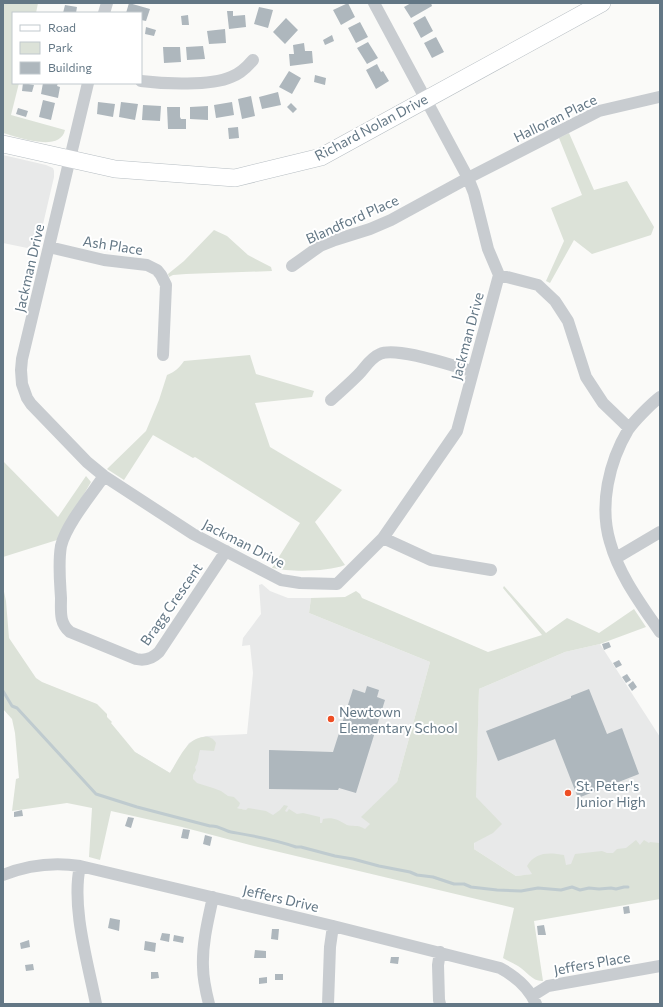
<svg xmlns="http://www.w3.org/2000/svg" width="663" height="1007" viewBox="0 0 663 1007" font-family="Commissioner,sans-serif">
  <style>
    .built { fill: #e8e9e9 }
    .green { fill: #dce2d8 }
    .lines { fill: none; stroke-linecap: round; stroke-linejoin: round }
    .stream { stroke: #bfcbcf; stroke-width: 3 }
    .building { fill: #aeb7bd }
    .secondary-casing { stroke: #b7bec3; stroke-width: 18 }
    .street { stroke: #c8ccd0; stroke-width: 12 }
    .secondary { stroke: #fff; stroke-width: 17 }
    .poi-dot { fill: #ee4e24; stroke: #fff; stroke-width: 1.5 }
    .labels { text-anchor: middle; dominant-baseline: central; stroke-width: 4; stroke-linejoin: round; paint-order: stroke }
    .street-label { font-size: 14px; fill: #637785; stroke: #fff }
    .poi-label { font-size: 14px; fill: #637785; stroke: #fff; text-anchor: start }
  </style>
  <rect width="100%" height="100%" fill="#fafaf8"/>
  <!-- built -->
  <path class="built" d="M3 155 46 165 53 168 54 171V177L37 250 3 243Z
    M262 584 270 591 288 598H311L309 613 430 662 380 844 161 789 135 752 170 773 189 743 197 739 206 736 247 734 253 673 250 645 242 646 243 638 261 614 259 585Z
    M600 644 660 737V860L516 876 474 849 479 689 565 652Z"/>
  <!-- green -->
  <path class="green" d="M3 3H38L36 13H13V83H19L11 115 65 130C60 153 18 137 3 133Z
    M569 133 594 190 627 181 654 227 651 235 592 254 574 240 550 283 546 281 564 241 551 208 582 195 559 138Z
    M214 230 227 236 248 255 271 267 272 271 186 274 173 275 169 277 168 274 184 261Z
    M250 355 256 374 314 391 312 397 255 403 270 447 342 490 315 522 345 565C327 572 290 572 272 568L300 523 195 457 193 458 153 435 124 480 107 469 146 431 159 400 167 375C175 372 179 368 184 361Z
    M3 461 58 517 86 476 91 482 57 540 3 557Z
    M504 586 546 633 567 618 599 633 634 609 646 627 600 644 565 652 479 689 476 797 502 824 493 833 474 843V849L516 876 532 874 527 866C535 852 549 852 564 855L566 865 571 864 575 854 602 851 607 853H613L617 849 626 848 636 840 640 845 644 840 649 843 650 842 659 843 660 845V899L534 921 543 981C533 982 526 971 518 966 513 963 508 961 503 958L514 908 250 845 182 827 111 811 100 860 89 857 92 808 67 803 12 811 16 779 19 778 15 733 12 719 3 709V587L6 601 9 638 36 678 42 682 97 704 107 714V717L112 722 111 723 135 752 170 773C175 765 182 751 189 744 197 736 211 733 216 743L214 751 200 750C198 756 199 762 195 767L196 770 193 775V779L197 783 213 788 221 791 228 796 234 797 240 803 239 806 237 808 246 810 248 808 266 811 273 815 280 810 284 805 288 806 285 811 287 812 289 809 297 814 303 813 320 817V823H322L323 819C333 817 338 820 347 825 353 827 357 824 365 829L370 824 361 817 397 782 430 662 309 613 311 598 345 597 356 591 360 594 362 598 488 652 542 635 503 588Z"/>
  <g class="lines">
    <!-- stream -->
    <path class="stream" d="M3 691 12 706 17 708 96 794 137 807 210 826C219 825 224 831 231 832 254 836 274 839 296 847H301L335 856 353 859 379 866 410 872 417 875 433 877 454 884H464L471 887 497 890 521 891 538 888 561 890 572 887 580 890 589 888 599 889 611 888 616 889 624 887H628"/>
  </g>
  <!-- building -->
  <path class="building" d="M129 3 150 9 146 21 141 20V13H126Z
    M348 3 355 17 341 25 333 10Z
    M411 3H431L432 6 411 18 404 7Z
    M65 5 77 7 76 13H63Z
    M259 7 273 10 268 28 254 24Z
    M227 11H233V16L245 15 246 27 229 29Z
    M188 15 189 25H182L181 16Z
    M425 16 433 31 421 38 413 23Z
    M286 18 298 30 285 44 273 32Z
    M360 22 368 37 356 43 348 28Z
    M146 27 156 30 154 36 145 34Z
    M225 29 226 43 209 44 207 31Z
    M332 35 334 41 325 45 323 40Z
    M436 37 444 52 432 58 424 43Z
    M368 42 378 58 367 64 357 48Z
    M304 43 305 51H312L313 63 290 66 289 54H294L293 45Z
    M203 46 205 59 187 60 186 47Z
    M163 47H180L181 62 164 63Z
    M377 64 381 72 383 71 389 81 376 89 366 70Z
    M289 71 301 78 292 94 279 87Z
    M315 75 326 78 325 85 314 82Z
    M23 83 34 85 32 92 22 91Z
    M43 83H58L57 86 60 87 58 98 41 94Z
    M278 92 281 105 262 109 259 97Z
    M251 96 255 116 242 119 238 99Z
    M43 100 55 103 51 120 39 117Z
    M98 102 115 104 113 117 97 114Z
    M121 102 138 104 135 120 119 117Z
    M232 102 234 115 216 118 214 105Z
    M291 103 297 109 293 113 287 107Z
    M143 105 161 106 160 121 142 120Z
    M208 106V120L190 119V107Z
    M167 107H180V117L181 119H186V129H168Z
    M18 108 28 111 26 117 16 114Z
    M238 127 239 138 229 139 228 128Z
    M609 642 611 647 604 650 602 644Z
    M619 660 622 665 616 668 613 663Z
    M627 674 631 680 626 683 622 677Z
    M633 681 637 687 632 691 628 685Z
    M367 686 379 690 377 697 385 700 356 793 339 788 338 790 269 789V750L333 752 353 689 365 693Z
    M589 689 607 734 622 728 639 774 578 798 555 739 498 761 486 731 571 698V696Z
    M22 810 23 816 14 817V812Z
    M128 817 134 818 131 828 125 826Z
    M183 829 190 830 188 839 181 838Z
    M205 835 212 837 210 846 203 844Z
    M629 906 630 913 624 914 623 907Z
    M110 918 120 920 119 931 108 928Z
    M544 925 546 935H538L537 926Z
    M272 929H279L278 940 271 939Z
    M162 933 170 934 169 942 160 940Z
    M174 935 184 937 183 943 173 941Z
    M29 940 30 947 21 949 20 943Z
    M145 941 156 943 155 952 144 950Z
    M255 950 266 951V958H254Z
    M391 957H399L398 964 390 963Z
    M33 964 34 970 26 971 25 965Z
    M151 972H158L159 978 151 979Z
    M275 974H283V980H275Z
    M267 977V983L259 984V978Z"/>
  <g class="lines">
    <!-- secondary casing -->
    <g class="secondary-casing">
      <path id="secondary" d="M3 144 115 169 235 178 321 157 602 3"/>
    </g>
    <!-- street -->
    <path class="street" d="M104 13 107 3
      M141 81C164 84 211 86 231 77 240 74 247 67 253 60
      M88 83 22 359 21 370 22 384 27 398 31 404 87 462 104 476 193 534 281 580 300 583 337 584 383 538 457 431 499 275 488 249 474 193 468 178 374 3
      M49 247 104 260 147 265 157 270 161 275 166 285 163 355
      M292 266 320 246 335 240 370 229 391 220 468 178 599 111 659 97
      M499 275 538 285 555 301 568 321 586 377 603 403 629 428
      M660 397C651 404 634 421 628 430 609 462 599 505 610 542 619 575 641 604 660 632
      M331 400C340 392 349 384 358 375 365 368 370 358 380 354 396 346 453 366 472 371
      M104 476C91 495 66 525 61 546 58 563 60 581 61 598 61 611 59 623 70 632L136 659C145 661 152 659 159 652L226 551
      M383 538 431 560 491 570
      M616 558 660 532
      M80 866C71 907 88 963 96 1004
      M3 875C28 865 54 862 80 866L333 926 500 968C515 976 529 988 536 1004
      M440 952 438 965 439 1000 440 1004
      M532 996 548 986 660 966
      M209 1004C206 992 203 980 203 967 202 944 208 920 213 897
      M328 1004 330 947 333 926"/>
    <!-- secondary -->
    <use href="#secondary" class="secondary"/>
  </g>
  <!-- markers -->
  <g class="poi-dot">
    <circle cx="331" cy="719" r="4"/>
    <circle cx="568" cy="793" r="4"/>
  </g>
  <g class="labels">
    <!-- street labels -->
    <g class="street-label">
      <text transform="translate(555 118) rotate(-26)">Halloran Place</text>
      <text transform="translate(371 127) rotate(-28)">Richard Nolan Drive</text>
      <text transform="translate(352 219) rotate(-24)">Blandford Place</text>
      <text transform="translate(113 245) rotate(9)">Ash Place</text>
      <text transform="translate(29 268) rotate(-77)">Jackman Drive</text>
      <text transform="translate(467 336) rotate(-75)">Jackman Drive</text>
      <text transform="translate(244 543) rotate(27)">Jackman Drive</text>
      <text transform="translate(171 604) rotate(-55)">Bragg Crescent</text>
      <text transform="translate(281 898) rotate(13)">Jeffers Drive</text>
      <text transform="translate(592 963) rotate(-10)">Jeffers Place</text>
    </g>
    <!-- poi labels -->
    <g class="poi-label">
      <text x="339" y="711">Newtown<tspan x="339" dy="16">Elementary School</tspan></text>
      <text x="576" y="785">St. Peter's<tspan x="576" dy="16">Junior High</tspan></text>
    </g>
  </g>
  <!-- border -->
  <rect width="663" height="1007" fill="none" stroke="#637785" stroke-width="8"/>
  <!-- legend -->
  <rect x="12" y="12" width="130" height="72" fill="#ffffff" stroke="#c1c9ce"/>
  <rect x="20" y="25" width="20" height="6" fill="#ffffff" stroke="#c1c9ce"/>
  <text x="48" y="32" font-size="12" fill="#637785">Road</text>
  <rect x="20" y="42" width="20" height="12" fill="#dce2d8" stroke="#c1c9ce"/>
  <text x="48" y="52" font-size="12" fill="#637785">Park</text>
  <rect x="20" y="62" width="20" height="12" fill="#aeb7bd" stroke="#c1c9ce"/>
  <text x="48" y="72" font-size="12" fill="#637785">Building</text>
</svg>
